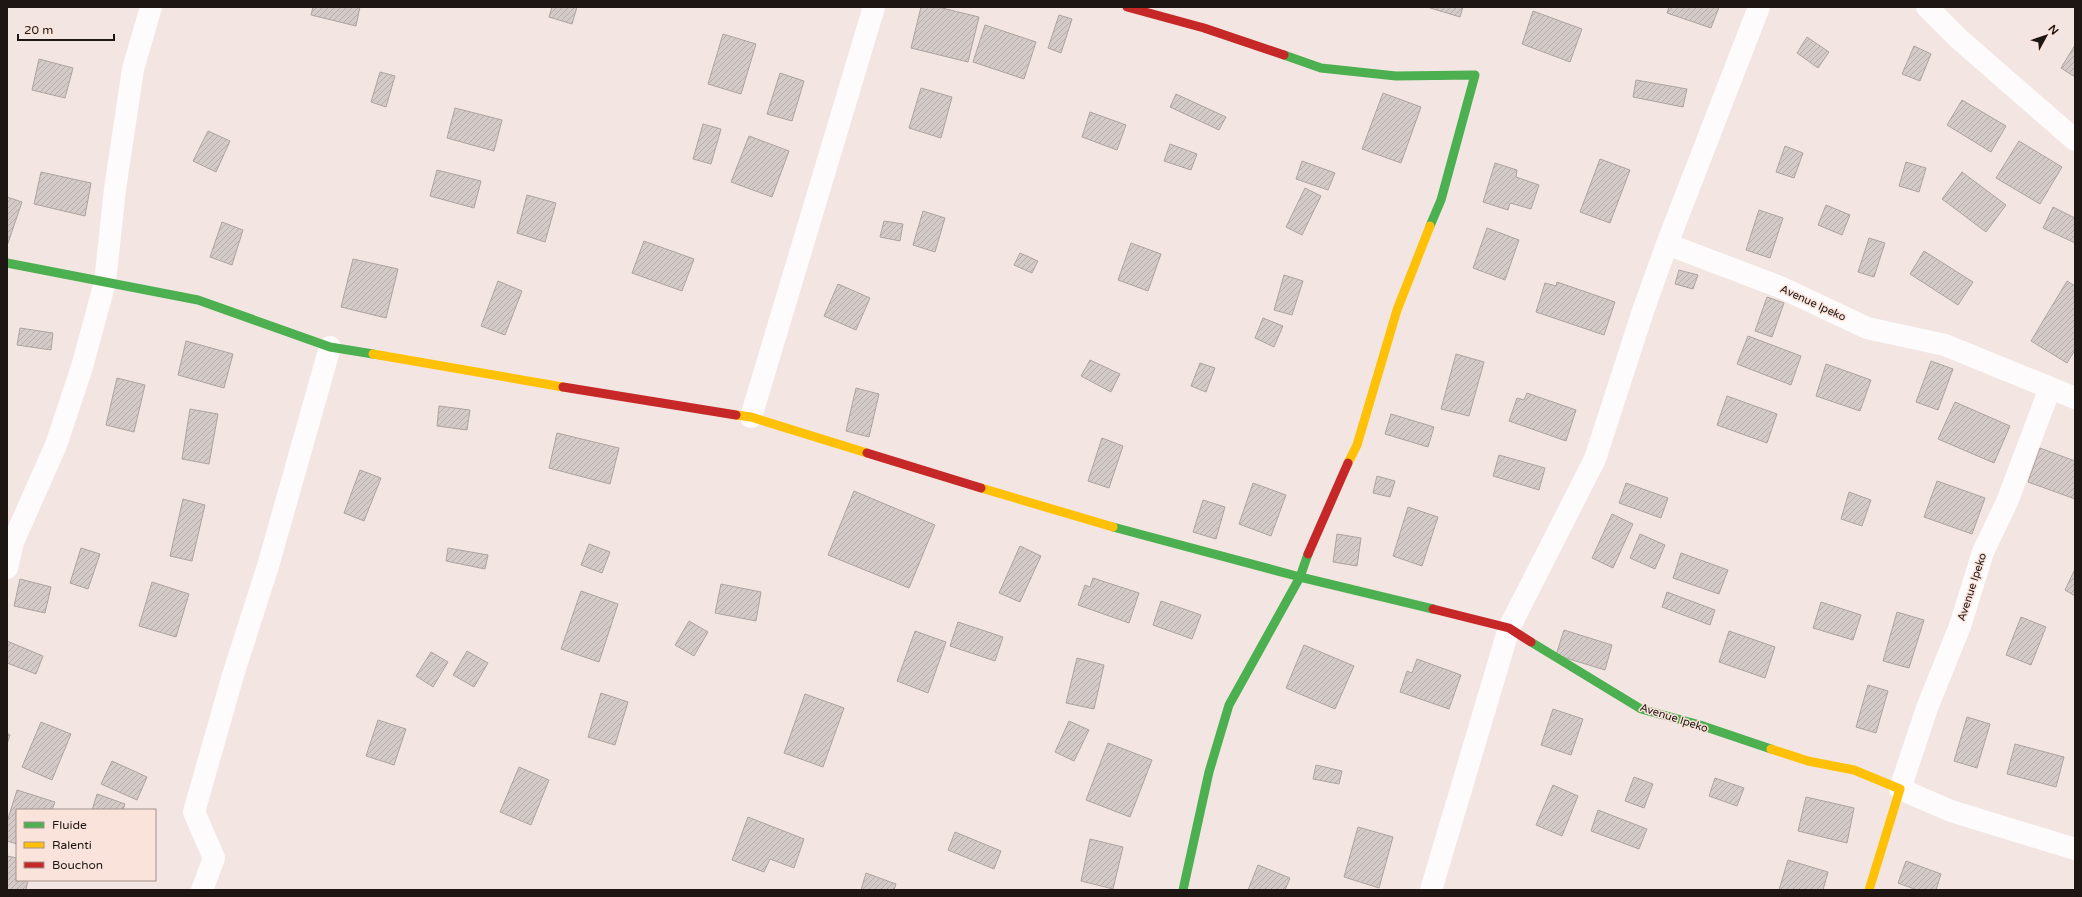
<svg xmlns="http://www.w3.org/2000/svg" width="2082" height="897" viewBox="0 0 2082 897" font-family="'Varela Round',sans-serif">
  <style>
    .building { fill: url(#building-hatch); stroke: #ada3a0 }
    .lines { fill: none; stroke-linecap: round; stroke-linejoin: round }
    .street { stroke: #fdfbfb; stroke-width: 22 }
    .fast { stroke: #4caf50; stroke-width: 9 }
    .slow { stroke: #ffc107; stroke-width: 9 }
    .jam { stroke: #c62828; stroke-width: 9 }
    .labels { text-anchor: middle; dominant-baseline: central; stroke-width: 3; stroke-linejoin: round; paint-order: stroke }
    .street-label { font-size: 11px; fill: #1e1613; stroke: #fae3db }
  </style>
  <defs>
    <pattern id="building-hatch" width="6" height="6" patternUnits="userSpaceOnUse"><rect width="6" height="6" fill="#d4cac7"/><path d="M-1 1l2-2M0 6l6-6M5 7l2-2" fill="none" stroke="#b6adaa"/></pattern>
  </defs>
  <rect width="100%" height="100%" fill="#f3e6e2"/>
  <!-- building -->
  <path class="building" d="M313 7H360L356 26 311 15Z
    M552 7H577L572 24 549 17Z
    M921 7H938L979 17 968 62 911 48Z
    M1427 7H1463L1460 17Z
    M1669 7H1719L1711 28 1667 13Z
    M1533 11 1582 29 1570 62 1522 44Z
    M1059 15 1072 19 1061 53 1048 48Z
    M985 25 1036 42 1024 79 973 62Z
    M723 34 756 44 741 94 708 84Z
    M1807 37 1829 52 1818 68 1797 53Z
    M2075 45V77L2061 68Z
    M1914 46 1931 54 1920 81 1902 74Z
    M39 59 73 68 65 98 32 90Z
    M380 72 395 76 386 107 371 102Z
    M780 73 804 81 792 121 767 114Z
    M1636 80 1687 89 1683 107 1633 97Z
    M921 88 952 97 941 138 909 128Z
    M1383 93 1421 107 1401 163 1362 149Z
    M1176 94 1226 117 1219 130 1170 107Z
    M1962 100 2006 126 1991 152 1947 125Z
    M455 108 502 120 494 151 447 138Z
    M1090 112 1126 125 1117 150 1082 137Z
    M703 124 721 129 711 164 693 159Z
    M208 131 230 141 216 172 193 161Z
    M749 136 789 151 772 197 731 182Z
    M2019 141 2062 167 2040 204 1996 178Z
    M1170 144 1197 154 1191 170 1164 161Z
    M1785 146 1803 153 1794 178 1776 172Z
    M1600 159 1630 170 1610 223 1580 212Z
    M1302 161 1335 173 1328 190 1296 179Z
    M1906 162 1926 168 1919 192 1899 186Z
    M1495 163 1517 170 1516 177 1539 185 1531 209 1510 203 1508 210 1483 202Z
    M437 170 481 181 474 208 430 196Z
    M41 172 91 183 85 216 34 204Z
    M1962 172 2006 205 1986 232 1942 199Z
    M1305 188 1321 196 1302 235 1286 227Z
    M527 195 556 203 545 242 517 233Z
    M7 197 22 202 7 246Z
    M1826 205 1850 215 1842 235 1818 225Z
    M2053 207 2075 218V243L2043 228Z
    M1759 210 1783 218 1770 258 1746 250Z
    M923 211 945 218 935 252 913 245Z
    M884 221 903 224 900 241 880 237Z
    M222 222 243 230 232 265 210 257Z
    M1487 228 1519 240 1505 280 1473 268Z
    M1869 238 1885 243 1874 277 1858 272Z
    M644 241 694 259 682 291 632 273Z
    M1131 243 1161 254 1148 291 1118 280Z
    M1924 251 1973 282 1958 305 1910 274Z
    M1020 253 1038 261 1032 273 1014 265Z
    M353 259 398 269 386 318 341 307Z
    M1679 270 1698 275 1693 289 1675 284Z
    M1284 275 1303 281 1292 315 1274 310Z
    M498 281 522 291 505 335 481 326Z
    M2067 281 2075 286V350L2067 363 2031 341Z
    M1557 282 1615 302 1604 335 1536 312 1545 283 1556 286Z
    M838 284 870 298 856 330 824 316Z
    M1767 297 1784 303 1772 337 1755 331Z
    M1263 318 1283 326 1274 347 1255 338Z
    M20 328 53 333 51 350 17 345Z
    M1748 336 1801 356 1791 385 1737 364Z
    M186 341 233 354 224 388 178 375Z
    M1456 354 1484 362 1469 416 1441 409Z
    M1090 360 1120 374 1111 392 1081 376Z
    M1931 361 1953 369 1938 410 1916 402Z
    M1200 363 1215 368 1206 392 1191 386Z
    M1826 364 1871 380 1860 411 1816 396Z
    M117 378 145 385 134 432 106 425Z
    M856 388 879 394 869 437 846 431Z
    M1527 393 1576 410 1566 441 1509 421 1517 398 1524 400Z
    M1727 396 1777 414 1767 443 1717 425Z
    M1955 402 2010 426 1994 463 1938 439Z
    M439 406 470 410 467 430 437 426Z
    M190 409 218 414 209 464 182 459Z
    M1391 414 1434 427 1428 447 1385 434Z
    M557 433 619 448 610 484 549 468Z
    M1102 438 1123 446 1109 488 1088 481Z
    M2040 448 2075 461V499L2028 482Z
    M1499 455 1545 468 1539 490 1493 476Z
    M360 470 381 478 364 521 344 513Z
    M1377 476 1395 481 1390 497 1373 493Z
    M1937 481 1985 498 1972 534 1924 517Z
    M1253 483 1286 495 1271 536 1239 524Z
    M1626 483 1668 498 1661 518 1619 503Z
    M854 491 935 525 909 588 828 555Z
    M1849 492 1871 500 1862 526 1841 519Z
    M183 499 205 505 192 561 170 556Z
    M1203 500 1225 507 1216 539 1193 532Z
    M1408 507 1438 517 1422 566 1393 556Z
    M1612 514 1633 524 1613 568 1592 558Z
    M1337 534 1361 538 1357 566 1333 562Z
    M1640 534 1665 545 1655 569 1630 558Z
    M589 544 610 552 602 573 581 565Z
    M1020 546 1041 556 1020 602 999 593Z
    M81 548 100 554 88 589 70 583Z
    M448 548 488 555 485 569 446 561Z
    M1681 553 1728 570 1719 594 1673 578Z
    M2075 569V596L2065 590Z
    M1093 578 1139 593 1129 623 1078 605 1085 585 1090 587Z
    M20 579 51 587 45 613 14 606Z
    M152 582 189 594 176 637 139 626Z
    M721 584 761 592 756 621 715 613Z
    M581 591 618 604 599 662 561 649Z
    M1667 592 1715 610 1710 625 1662 607Z
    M1161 601 1201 615 1192 639 1153 625Z
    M1821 602 1861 615 1853 640 1813 628Z
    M1897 612 1924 620 1909 668 1883 661Z
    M2021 617 2046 627 2031 665 2006 655Z
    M689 621 708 632 694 656 675 645Z
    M958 622 1003 637 995 661 950 646Z
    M1564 630 1612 645 1605 670 1556 655Z
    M915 631 946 642 928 693 897 681Z
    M1729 631 1775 647 1765 678 1719 662Z
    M7 641 43 656 36 674 7 663Z
    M1304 645 1354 666 1335 709 1286 688Z
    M467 651 488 663 474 687 453 675Z
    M431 652 448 662 433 687 416 676Z
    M1077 658 1104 665 1094 709 1066 703Z
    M1417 659 1461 675 1449 709 1400 692 1407 671 1412 673Z
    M1868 685 1888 691 1876 733 1856 727Z
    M601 693 628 702 615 745 588 737Z
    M805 694 844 708 823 767 784 753Z
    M1553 709 1583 719 1571 755 1541 745Z
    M1967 717 1990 724 1977 768 1954 761Z
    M378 720 406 729 394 765 366 756Z
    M1069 721 1089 730 1074 761 1055 752Z
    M41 722 71 734 52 780 22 767Z
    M7 733 10 735 7 744Z
    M1108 743 1152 760 1130 817 1086 800Z
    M2015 744 2064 757 2056 787 2007 774Z
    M112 761 147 777 137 800 101 784Z
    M1316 765 1342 771 1339 784 1313 779Z
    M519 767 549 780 531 825 500 812Z
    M1634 777 1653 784 1644 808 1625 801Z
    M1715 778 1744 788 1737 806 1709 796Z
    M1553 785 1578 796 1562 836 1536 825Z
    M17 790 55 802 52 810H17V844L7 841V822Z
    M97 794 125 804 123 810H92Z
    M1806 797 1854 808 1847 843 1798 831Z
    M1598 810 1647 829 1639 849 1591 831Z
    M748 817 804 839 794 868 770 859 764 872 732 860Z
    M1358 827 1393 837 1379 888 1344 877Z
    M955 832 1001 851 994 869 948 850Z
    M1090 839 1123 847 1113 889 1081 881Z
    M7 856 17 858V880H28L26 890H7Z
    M1788 860 1828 872 1823 890H1779Z
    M1906 861 1941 874 1936 890H1917L1898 883Z
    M1258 865 1290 878 1285 890H1248Z
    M866 873 896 884 894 890H861Z"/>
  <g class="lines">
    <!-- street -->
    <path class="street" d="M1927 7 1959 39 2075 140
      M1667 244 1780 287 1867 328 1945 345 2075 398
      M2050 388 2007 502 1983 552 1960 626 1927 708 1900 789 1951 811 2075 849
      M751 417 874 7
      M7 568 13 542 56 445 82 367 105 282 115 189 133 69 151 7
      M202 890 214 858 194 812 233 675 268 566 330 347
      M1431 890 1509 628 1595 459 1643 311 1667 244 1759 7"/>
    <!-- fast -->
    <path class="fast" d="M1284 55 1321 68 1396 76 1475 75 1441 200 1430 226
      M7 263 198 300 330 347 373 354
      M1113 527 1300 577 1433 609
      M1531 642 1641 709 1700 725 1771 749
      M1183 890 1209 772 1229 705 1300 577 1308 554"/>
    <!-- slow -->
    <path class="slow" d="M373 354 563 387
      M736 415 751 417 867 453
      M1348 463 1357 445 1397 310 1430 226
      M981 488 1113 527
      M1771 749 1808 761 1854 770 1900 789 1869 890"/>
    <!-- jam -->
    <path class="jam" d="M1127 7 1204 28 1284 55
      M563 387 736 415
      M867 453 981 488
      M1308 554 1348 463
      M1433 609 1509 628 1531 642"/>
  </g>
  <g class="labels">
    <!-- street labels -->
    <g class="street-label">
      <text transform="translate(1813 303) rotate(25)">Avenue Ipeko</text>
      <text transform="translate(1972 587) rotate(-72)">Avenue Ipeko</text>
      <text transform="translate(1674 718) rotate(18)">Avenue Ipeko</text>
    </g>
  </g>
  <!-- border -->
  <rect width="2082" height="897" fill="none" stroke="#1e1613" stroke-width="16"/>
  <!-- legend -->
  <rect x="16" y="809" width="140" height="72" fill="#fae3db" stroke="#a2918b"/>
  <rect x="24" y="822" width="20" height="6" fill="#4caf50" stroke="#a2918b"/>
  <text x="52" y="829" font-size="12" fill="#1e1613">Fluide</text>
  <rect x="24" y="842" width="20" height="6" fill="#ffc107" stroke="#a2918b"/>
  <text x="52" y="849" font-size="12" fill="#1e1613">Ralenti</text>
  <rect x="24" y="862" width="20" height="6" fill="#c62828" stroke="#a2918b"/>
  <text x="52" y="869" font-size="12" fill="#1e1613">Bouchon</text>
  <!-- north arrow -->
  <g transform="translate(2046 36) rotate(50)" stroke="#fae3db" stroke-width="3" paint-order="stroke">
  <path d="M0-3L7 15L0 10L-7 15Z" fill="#1e1613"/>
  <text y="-6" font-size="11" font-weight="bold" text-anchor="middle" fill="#1e1613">N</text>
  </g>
  <!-- scale -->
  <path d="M18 34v6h96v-6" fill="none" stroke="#1e1613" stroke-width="2"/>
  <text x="24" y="34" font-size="12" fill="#1e1613" stroke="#fae3db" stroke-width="3" paint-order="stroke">20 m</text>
</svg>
